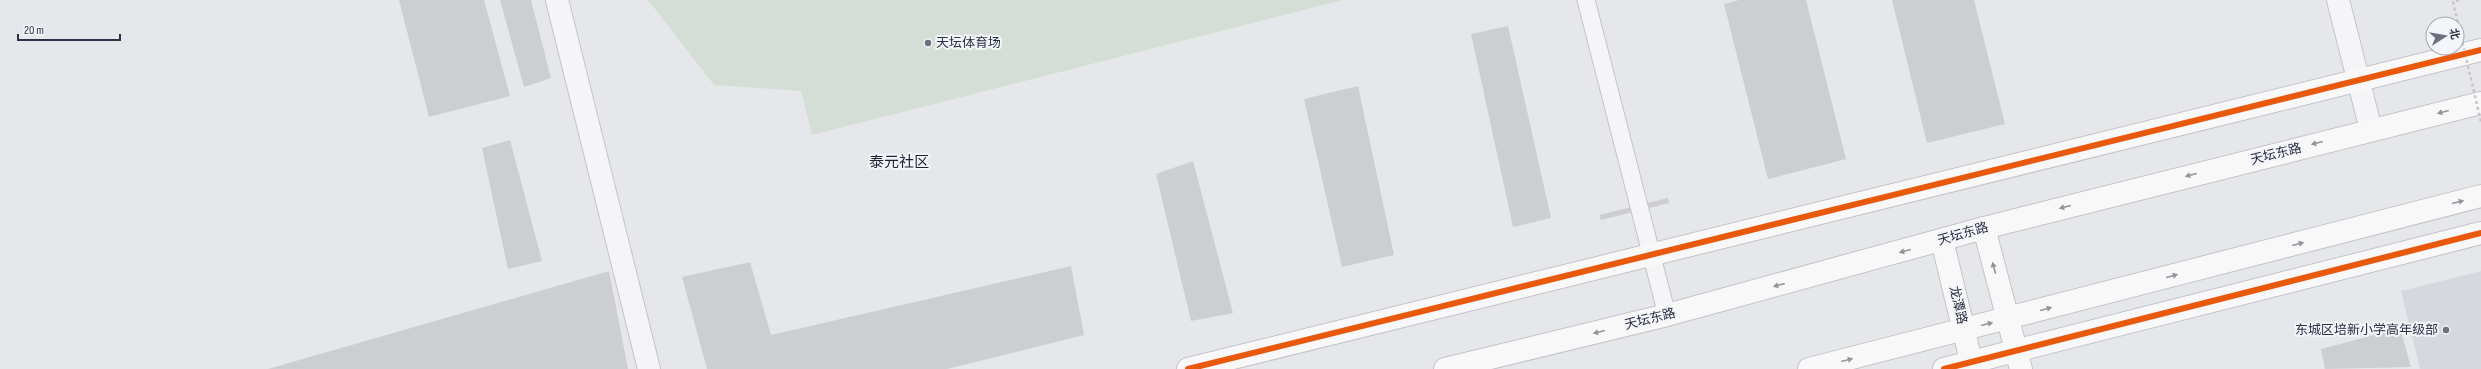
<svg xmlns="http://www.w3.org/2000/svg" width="2481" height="369" viewBox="0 0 2481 369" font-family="'Sofia Sans Condensed','Noto Sans SC',sans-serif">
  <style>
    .built { fill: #d6d8df }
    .green { fill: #d5ded6 }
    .building { fill: #cdced2 }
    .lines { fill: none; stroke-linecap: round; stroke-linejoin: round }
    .lane-casing { stroke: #c3c4c8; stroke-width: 19 }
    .street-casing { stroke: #c3c4c8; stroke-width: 24 }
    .secondary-casing { stroke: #c3c4c8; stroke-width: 24 }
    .primary-casing { stroke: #c2c4c8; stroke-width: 24 }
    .lane { stroke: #f5f5f7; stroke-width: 17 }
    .street { stroke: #f5f5f7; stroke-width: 22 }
    .secondary { stroke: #f8f8f8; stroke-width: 22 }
    .primary { stroke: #f8f8f8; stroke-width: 22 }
    .path-bridge { stroke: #c5c5ca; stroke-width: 2.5; stroke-dasharray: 3 3; stroke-linecap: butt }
    .cycleway-casing { stroke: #f4f5f9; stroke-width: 8 }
    .cycleway { stroke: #e8590c; stroke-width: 6 }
    .oneway { fill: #92949e }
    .poi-dot { fill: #6c717e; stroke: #f4f5f9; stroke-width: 1.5 }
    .labels { text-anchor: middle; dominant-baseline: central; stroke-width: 4; stroke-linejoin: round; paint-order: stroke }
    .poi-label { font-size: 13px; fill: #2b3144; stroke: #f4f5f9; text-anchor: start }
    .street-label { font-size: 13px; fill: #2b3144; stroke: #f4f5f9 }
    .quarter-label { font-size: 15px; fill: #1d2235; stroke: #f4f5f9 }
  </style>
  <rect width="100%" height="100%" fill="#e6e7ea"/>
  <!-- built -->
  <path class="built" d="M2481 271V369H2420L2401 291Z"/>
  <!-- green -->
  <path class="green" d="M648 0H1343L812 135 801 91 714 85Z"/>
  <!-- building -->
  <path class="building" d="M399 0H484L510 96 429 117Z
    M500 0H531L551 78 524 87Z
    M1739 0H1806L1846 159 1768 179 1724 4Z
    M1892 0H1974L2005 124 1927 143Z
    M1508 26 1551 218 1513 227 1471 34Z
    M1358 86 1394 255 1342 267 1304 99Z
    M510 140 542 261 508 269 482 148Z
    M1193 161 1233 313 1191 321 1156 174Z
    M1668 198 1669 203 1601 220 1599 215Z
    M750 262 771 335 1071 266 1084 335 947 369H707L682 277Z
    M609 271 628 369H268Z
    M2400 328 2411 367 2325 369 2321 349Z"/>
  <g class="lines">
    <!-- lane casing -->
    <g class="lane-casing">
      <path id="lane" d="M1586 0 1667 315"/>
    </g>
    <!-- street casing -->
    <g class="street-casing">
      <path id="street" d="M557 0 649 369
        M2338 0 2371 130"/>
    </g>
    <!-- secondary casing -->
    <g class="secondary-casing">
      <path id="secondary" d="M1984 228 2021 369
        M1942 240 1973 369
        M1188 369 2481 50
        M1944 369 2481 233"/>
    </g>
    <!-- primary casing -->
    <g class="primary-casing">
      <path id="primary" d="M1445 369 1667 315 1984 228 2481 103
        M1809 369 2481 196"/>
    </g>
    <!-- lane -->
    <use href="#lane" class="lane"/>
    <!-- street -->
    <use href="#street" class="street"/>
    <!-- secondary -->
    <use href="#secondary" class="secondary"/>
    <!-- primary -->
    <use href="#primary" class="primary"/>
    <!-- path-bridge -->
    <path class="path-bridge" d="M2459 0 2453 2 2481 122"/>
    <!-- cycleway casing -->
    <g class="cycleway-casing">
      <path id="cycleway" d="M1188 369 2481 50
        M1944 369 2481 233"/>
    </g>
    <!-- cycleway -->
    <use href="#cycleway" class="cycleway"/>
  </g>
  <!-- one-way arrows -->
  <defs><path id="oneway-solid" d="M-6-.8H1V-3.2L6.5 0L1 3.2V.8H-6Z"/></defs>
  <g class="oneway">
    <use href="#oneway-solid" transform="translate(2443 112) rotate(166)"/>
    <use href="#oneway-solid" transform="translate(2317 143) rotate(166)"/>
    <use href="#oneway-solid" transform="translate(2191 175) rotate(166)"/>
    <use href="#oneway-solid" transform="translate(2458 202) rotate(-14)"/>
    <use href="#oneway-solid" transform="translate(2065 207) rotate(166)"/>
    <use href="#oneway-solid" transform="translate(2298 244) rotate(-15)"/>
    <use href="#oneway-solid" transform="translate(1905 251) rotate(165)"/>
    <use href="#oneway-solid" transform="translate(1994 268) rotate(-105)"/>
    <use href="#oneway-solid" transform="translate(2172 276) rotate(-15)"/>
    <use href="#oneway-solid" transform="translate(1779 285) rotate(165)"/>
    <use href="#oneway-solid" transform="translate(2046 309) rotate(-15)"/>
    <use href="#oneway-solid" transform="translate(1987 324) rotate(-14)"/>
    <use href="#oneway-solid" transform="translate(1599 332) rotate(166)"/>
    <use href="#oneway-solid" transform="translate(1847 360) rotate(-14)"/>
  </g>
  <!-- markers -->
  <g class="poi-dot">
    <circle cx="928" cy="43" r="4"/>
    <circle cx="2446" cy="330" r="4"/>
  </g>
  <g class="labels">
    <!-- poi labels -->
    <g class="poi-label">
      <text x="936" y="43">天坛体育场</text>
      <text x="2438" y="330" text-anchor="end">东城区培新小学高年级部</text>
    </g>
    <!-- street labels -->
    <g class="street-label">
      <text transform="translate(2276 154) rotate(-14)">天坛东路</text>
      <text transform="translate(1963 234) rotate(-16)">天坛东路</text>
      <text transform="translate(1958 305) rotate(77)">龙潭路</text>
      <text transform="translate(1650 319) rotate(-14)">天坛东路</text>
    </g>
    <!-- quarter labels -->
    <g class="quarter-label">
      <text x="899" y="162">泰元社区</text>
    </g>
  </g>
  <!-- north arrow -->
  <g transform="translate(2445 36) rotate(78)"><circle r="19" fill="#f4f5f9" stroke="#a4a7b1"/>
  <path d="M0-3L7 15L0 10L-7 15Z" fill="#6c717e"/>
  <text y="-6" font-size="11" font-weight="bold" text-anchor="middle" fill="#2b3144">北</text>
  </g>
  <!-- scale -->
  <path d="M18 34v6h102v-6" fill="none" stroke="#2b3144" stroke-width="2"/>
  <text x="24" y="34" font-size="12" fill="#2b3144" stroke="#f4f5f9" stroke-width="3" paint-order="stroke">20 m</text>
</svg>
